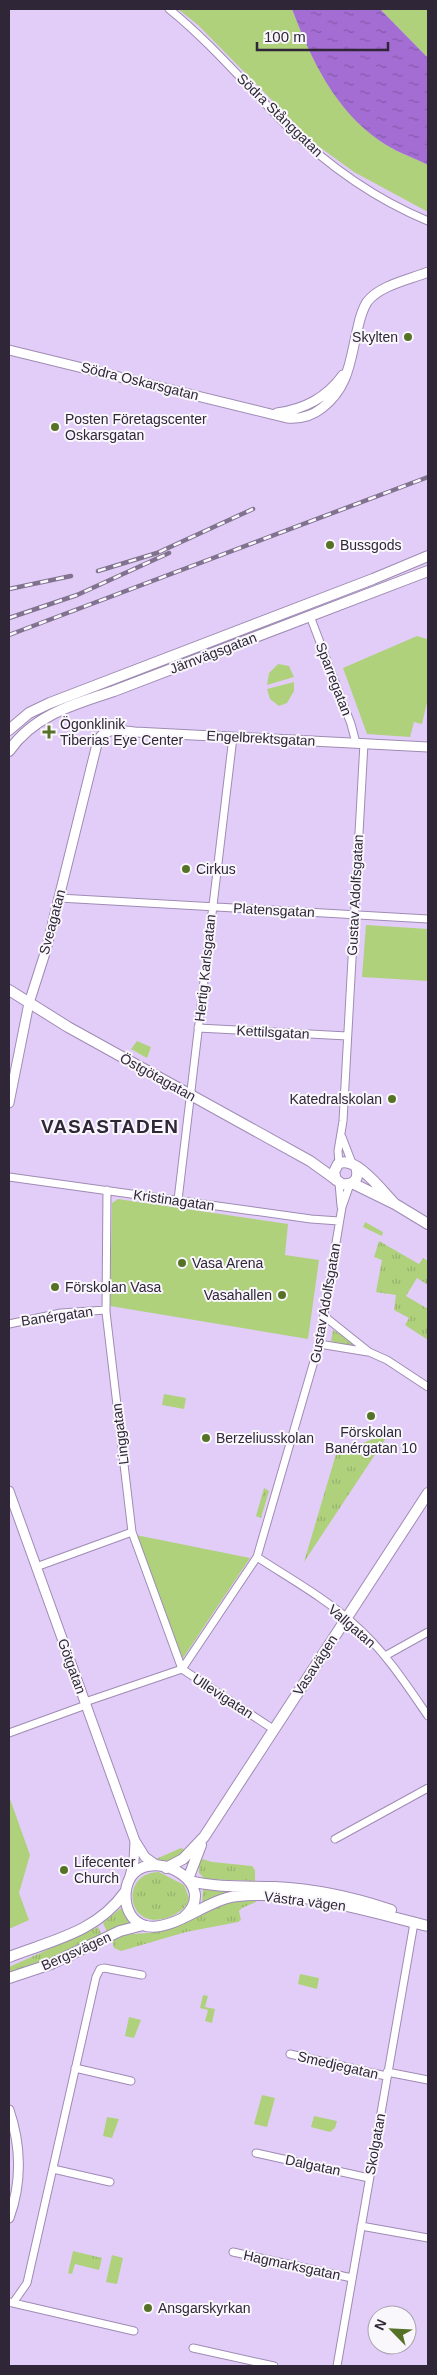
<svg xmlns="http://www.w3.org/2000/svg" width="437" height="2375" viewBox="0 0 437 2375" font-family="Helvetica,sans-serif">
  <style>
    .grass { fill: url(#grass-tufts) }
    .park { fill: #afd17c }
    .water { fill: url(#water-ripples) }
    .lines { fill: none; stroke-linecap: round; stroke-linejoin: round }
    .minor-casing { stroke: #9f8bb4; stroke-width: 9 }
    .tertiary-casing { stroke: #9f8bb4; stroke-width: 11 }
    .secondary-casing { stroke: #9f8bb4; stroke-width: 12 }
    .minor { stroke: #fff; stroke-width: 7 }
    .tertiary { stroke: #fff; stroke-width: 9 }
    .secondary { stroke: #fff; stroke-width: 10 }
    .rail-casing { stroke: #81728f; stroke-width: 4.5 }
    .rail { stroke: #f9f7fc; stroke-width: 2.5; stroke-dasharray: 8; stroke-linecap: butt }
    .poi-dot { fill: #567226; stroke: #f9f7fc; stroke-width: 2 }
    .labels { text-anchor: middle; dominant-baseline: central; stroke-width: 4; stroke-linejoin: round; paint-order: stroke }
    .street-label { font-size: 14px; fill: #2f2637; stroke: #f9f7fc }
    .poi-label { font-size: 14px; fill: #2f2637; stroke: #f9f7fc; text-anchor: start }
    .district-label { font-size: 19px; font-weight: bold; letter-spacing: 1px; fill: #2f2637; stroke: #f9f7fc }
  </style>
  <defs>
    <pattern id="grass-tufts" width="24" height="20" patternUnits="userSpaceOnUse" patternTransform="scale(1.25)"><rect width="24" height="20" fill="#afd17c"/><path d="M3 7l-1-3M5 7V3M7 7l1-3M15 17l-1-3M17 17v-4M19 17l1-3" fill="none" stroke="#97b36c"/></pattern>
    <pattern id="water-ripples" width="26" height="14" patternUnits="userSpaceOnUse" patternTransform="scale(1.25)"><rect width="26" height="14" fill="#a46dd4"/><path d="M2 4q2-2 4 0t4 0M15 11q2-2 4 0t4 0" fill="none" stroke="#8659ad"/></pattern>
  </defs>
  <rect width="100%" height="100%" fill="#e2cdf9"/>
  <!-- grass -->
  <path class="grass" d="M365 1222 383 1232 382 1236 363 1227Z
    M379 1241 419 1264 423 1258 428 1261V1285L417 1278 406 1296 428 1309V1340L405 1325 409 1318 394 1310 396 1295 376 1292 382 1260 374 1257Z
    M333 1330 362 1348 358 1349 331 1341Z
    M390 1432 304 1562 336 1454Z
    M264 1488 269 1491 261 1518 256 1516Z
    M181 1848 188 1851 169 1862 156 1859Z
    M199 1858 212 1862 252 1866 255 1870V1881L205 1879 199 1873Z
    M159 1872 184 1885 189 1898C187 1907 181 1911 174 1915 126 1938 118 1872 159 1872Z
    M203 1889 240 1891 202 1903Z
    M235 1900H257L256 1902 242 1908 239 1911 241 1920 238 1922 186 1932 121 1951 114 1948 112 1940C130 1930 149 1936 168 1929 182 1924 195 1914 209 1908 217 1905 226 1903 235 1900Z
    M121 1908 129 1923 107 1932 103 1923Z
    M98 1927 102 1935 49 1960 9 1973V1967Z
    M73 2251 102 2258 99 2270 75 2264 72 2274 68 2273Z"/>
  <!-- park -->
  <path class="park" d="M178 9H292C313 62 333 106 380 141 394 151 413 157 428 165V212L354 172 314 143 198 25Z
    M380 9H428V58Z
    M417 636 427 639 428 642V698L422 724 414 722 410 737 367 734 343 668Z
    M278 664 289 666 294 677 267 685 269 673Z
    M294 682V691L287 703 279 706 270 699 267 689Z
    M366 925 428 929V981L362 977Z
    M137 1041 151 1047 147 1058 131 1049Z
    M118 1199 288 1224 285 1255 319 1260 308 1339 110 1306 112 1203Z
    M164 1394 186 1398 184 1409 162 1405Z
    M136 1535 250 1558 181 1661 159 1594Z
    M9 1796 30 1855 19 1893 29 1920 9 1929Z
    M300 1974 319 1978 317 1989 298 1984Z
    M203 1995 208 1996 205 2007 215 2009 212 2023 205 2021 208 2010 200 2008Z
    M129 2017 141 2020 134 2038 125 2036Z
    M262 2095 275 2098 267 2127 254 2124Z
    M314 2116 337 2121 335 2128 330 2132 311 2127Z
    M107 2117 119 2119 112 2138 103 2136Z
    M112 2255 123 2258 117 2284 106 2282Z"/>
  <!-- water -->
  <path class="water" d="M292 9H380L428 58V165C412 157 394 151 380 141 334 109 311 59 292 9Z"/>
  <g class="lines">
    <!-- minor casing -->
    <g class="minor-casing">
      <path id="minor" d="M169 9C211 43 246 85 285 124 326 164 375 199 428 221
        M310 616 351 724 356 743
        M59 898 428 919
        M198 1028 347 1036
        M342 1137 352 1163
        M339 1163 338 1151 343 1121 364 743
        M9 1177 311 1219 339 1221
        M339 1183 341 1206
        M107 1190 106 1312 132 1532 182 1669
        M178 1200 233 737
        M324 1316 369 1352 387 1360 428 1387
        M9 1324 61 1313 106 1310
        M319 1344 368 1352
        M257 1557C289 1578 325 1598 354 1624 384 1650 406 1684 428 1716
        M36 1567 132 1532
        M385 1656 428 1632
        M182 1669 257 1557 319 1344 342 1207 350 1184
        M85 1702 182 1669 273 1729
        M9 1733 86 1705
        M335 1839 428 1788
        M290 2054 386 2076
        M75 2068 131 2081
        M387 2072 428 2080
        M256 2153 369 2178
        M53 2169 110 2182
        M361 2226 428 2238
        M233 2252 352 2278
        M9 2302 13 2303 27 2283 96 1977 100 1969 104 1968 142 1975
        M13 2303 134 2331
        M193 2348 274 2366
        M337 2366 414 1923"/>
    </g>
    <!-- tertiary casing -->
    <g class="tertiary-casing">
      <path id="tertiary" d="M9 350 287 418C299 419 312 416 322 408 350 386 350 359 358 327 360 318 362 310 367 302 380 285 409 280 428 272
        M277 413C305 409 326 398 343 375
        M9 1103 29 1003 46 950 98 740C106 726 122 731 135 732L428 747
        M9 1491 135 1841 145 1857 156 1865
        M129 1880 134 1861 135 1841
        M9 2110C21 2145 22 2183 9 2218"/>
    </g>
    <!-- secondary casing -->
    <g class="secondary-casing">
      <path id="secondary" d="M9 730 29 713 50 703 373 579 428 556
        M9 751C34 715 74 704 114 691L428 571
        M9 990 68 1027 310 1161 342 1184C354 1186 360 1178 356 1167
        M336 1180 334 1172 338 1164C355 1154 383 1192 395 1204
        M352 1183 395 1204 428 1224
        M166 1868 183 1859 204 1837 428 1493
        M188 1879 201 1845
        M190 1881C218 1888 246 1886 275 1887 315 1889 353 1897 391 1910
        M184 1917C220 1885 158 1849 134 1873 120 1887 123 1920 146 1926 174 1932 208 1898 238 1896 303 1890 366 1911 428 1926
        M9 1957C53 1940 97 1932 125 1892
        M9 1978 51 1964 120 1931 143 1925"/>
    </g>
    <!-- minor -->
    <use href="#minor" class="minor"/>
    <!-- tertiary -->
    <use href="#tertiary" class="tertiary"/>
    <!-- secondary -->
    <use href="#secondary" class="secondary"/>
    <!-- rail casing -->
    <g class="rail-casing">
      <path id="rail" d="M98 571 157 553 253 509
        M9 589 71 576
        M9 618 77 595 169 553
        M9 635 428 477"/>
    </g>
    <!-- rail -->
    <use href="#rail" class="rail"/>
  </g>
  <!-- markers -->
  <g class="poi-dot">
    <circle cx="408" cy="337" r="5"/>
    <circle cx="55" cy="427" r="5"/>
    <circle cx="330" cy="545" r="5"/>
    <path d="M46.5 724.5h5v5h5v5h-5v5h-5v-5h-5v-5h5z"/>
    <circle cx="186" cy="869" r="5"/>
    <circle cx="392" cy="1099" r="5"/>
    <circle cx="182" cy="1263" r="5"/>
    <circle cx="55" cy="1287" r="5"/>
    <circle cx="282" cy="1295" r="5"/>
    <circle cx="371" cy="1416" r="5"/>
    <circle cx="206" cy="1438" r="5"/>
    <circle cx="64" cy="1870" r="5"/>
    <circle cx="148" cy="2308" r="5"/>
  </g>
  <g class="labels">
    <!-- street labels -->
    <g class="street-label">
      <text transform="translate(280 115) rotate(44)">Södra Stånggatan</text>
      <text transform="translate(140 381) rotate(14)">Södra Oskarsgatan</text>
      <text transform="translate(213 653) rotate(-21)">Järnvägsgatan</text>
      <text transform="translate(334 679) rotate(69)">Sparregatan</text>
      <text transform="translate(261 738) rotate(3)">Engelbrektsgatan</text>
      <text transform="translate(355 895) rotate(-87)">Gustav Adolfsgatan</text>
      <text transform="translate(274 910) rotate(3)">Platensgatan</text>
      <text transform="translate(52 922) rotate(-75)">Sveagatan</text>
      <text transform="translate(205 968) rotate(-84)">Hertig Karlsgatan</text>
      <text transform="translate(273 1032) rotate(3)">Kettilsgatan</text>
      <text transform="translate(158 1077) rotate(29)">Östgötagatan</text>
      <text transform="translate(174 1200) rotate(8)">Kristinagatan</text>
      <text transform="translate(325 1303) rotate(-80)">Gustav Adolfsgatan</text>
      <text transform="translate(57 1316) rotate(-8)">Banérgatan</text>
      <text transform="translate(120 1434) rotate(-97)">Linggatan</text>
      <text transform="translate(352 1626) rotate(41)">Vallgatan</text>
      <text transform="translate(315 1665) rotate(-57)">Vasavägen</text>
      <text transform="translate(72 1666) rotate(70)">Götgatan</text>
      <text transform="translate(223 1696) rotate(33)">Ullevigatan</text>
      <text transform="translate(305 1901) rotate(7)">Västra vägen</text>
      <text transform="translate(76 1951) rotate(-24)">Bergsvägen</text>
      <text transform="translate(338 2065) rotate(13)">Smedjegatan</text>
      <text transform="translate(375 2144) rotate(-80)">Skolgatan</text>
      <text transform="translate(313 2165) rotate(12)">Dalgatan</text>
      <text transform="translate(292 2265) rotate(12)">Hagmarksgatan</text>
    </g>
    <!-- poi labels -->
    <g class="poi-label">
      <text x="398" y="337" text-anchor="end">Skylten</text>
      <text x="65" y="419">Posten Företagscenter<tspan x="65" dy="16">Oskarsgatan</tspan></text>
      <text x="340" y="545">Bussgods</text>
      <text x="60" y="724">Ögonklinik<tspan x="60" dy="16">Tiberias Eye Center</tspan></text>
      <text x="196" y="869">Cirkus</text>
      <text x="382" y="1099" text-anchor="end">Katedralskolan</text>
      <text x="192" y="1263">Vasa Arena</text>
      <text x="65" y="1287">Förskolan Vasa</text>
      <text x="272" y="1295" text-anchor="end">Vasahallen</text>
      <text x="371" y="1432" text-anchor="middle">Förskolan<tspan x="371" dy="16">Banérgatan 10</tspan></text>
      <text x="216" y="1438">Berzeliusskolan</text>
      <text x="74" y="1862">Lifecenter<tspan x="74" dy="16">Church</tspan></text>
      <text x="158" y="2308">Ansgarskyrkan</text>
    </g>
    <!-- district labels -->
    <g class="district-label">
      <text x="110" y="1126">VASASTADEN</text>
    </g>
  </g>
  <!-- border -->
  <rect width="437" height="2375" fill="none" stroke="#2f2637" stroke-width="20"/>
  <!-- north arrow -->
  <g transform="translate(392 2330) rotate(294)"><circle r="24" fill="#f9f7fc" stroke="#a8a3ad"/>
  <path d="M0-4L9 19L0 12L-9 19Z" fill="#567226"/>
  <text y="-8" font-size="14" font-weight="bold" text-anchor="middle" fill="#2f2637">N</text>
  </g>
  <!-- scale -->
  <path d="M257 42v8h131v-8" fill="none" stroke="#2f2637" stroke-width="2.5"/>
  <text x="264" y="42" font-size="15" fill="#2f2637" stroke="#f9f7fc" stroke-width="4" paint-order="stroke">100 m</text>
</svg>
